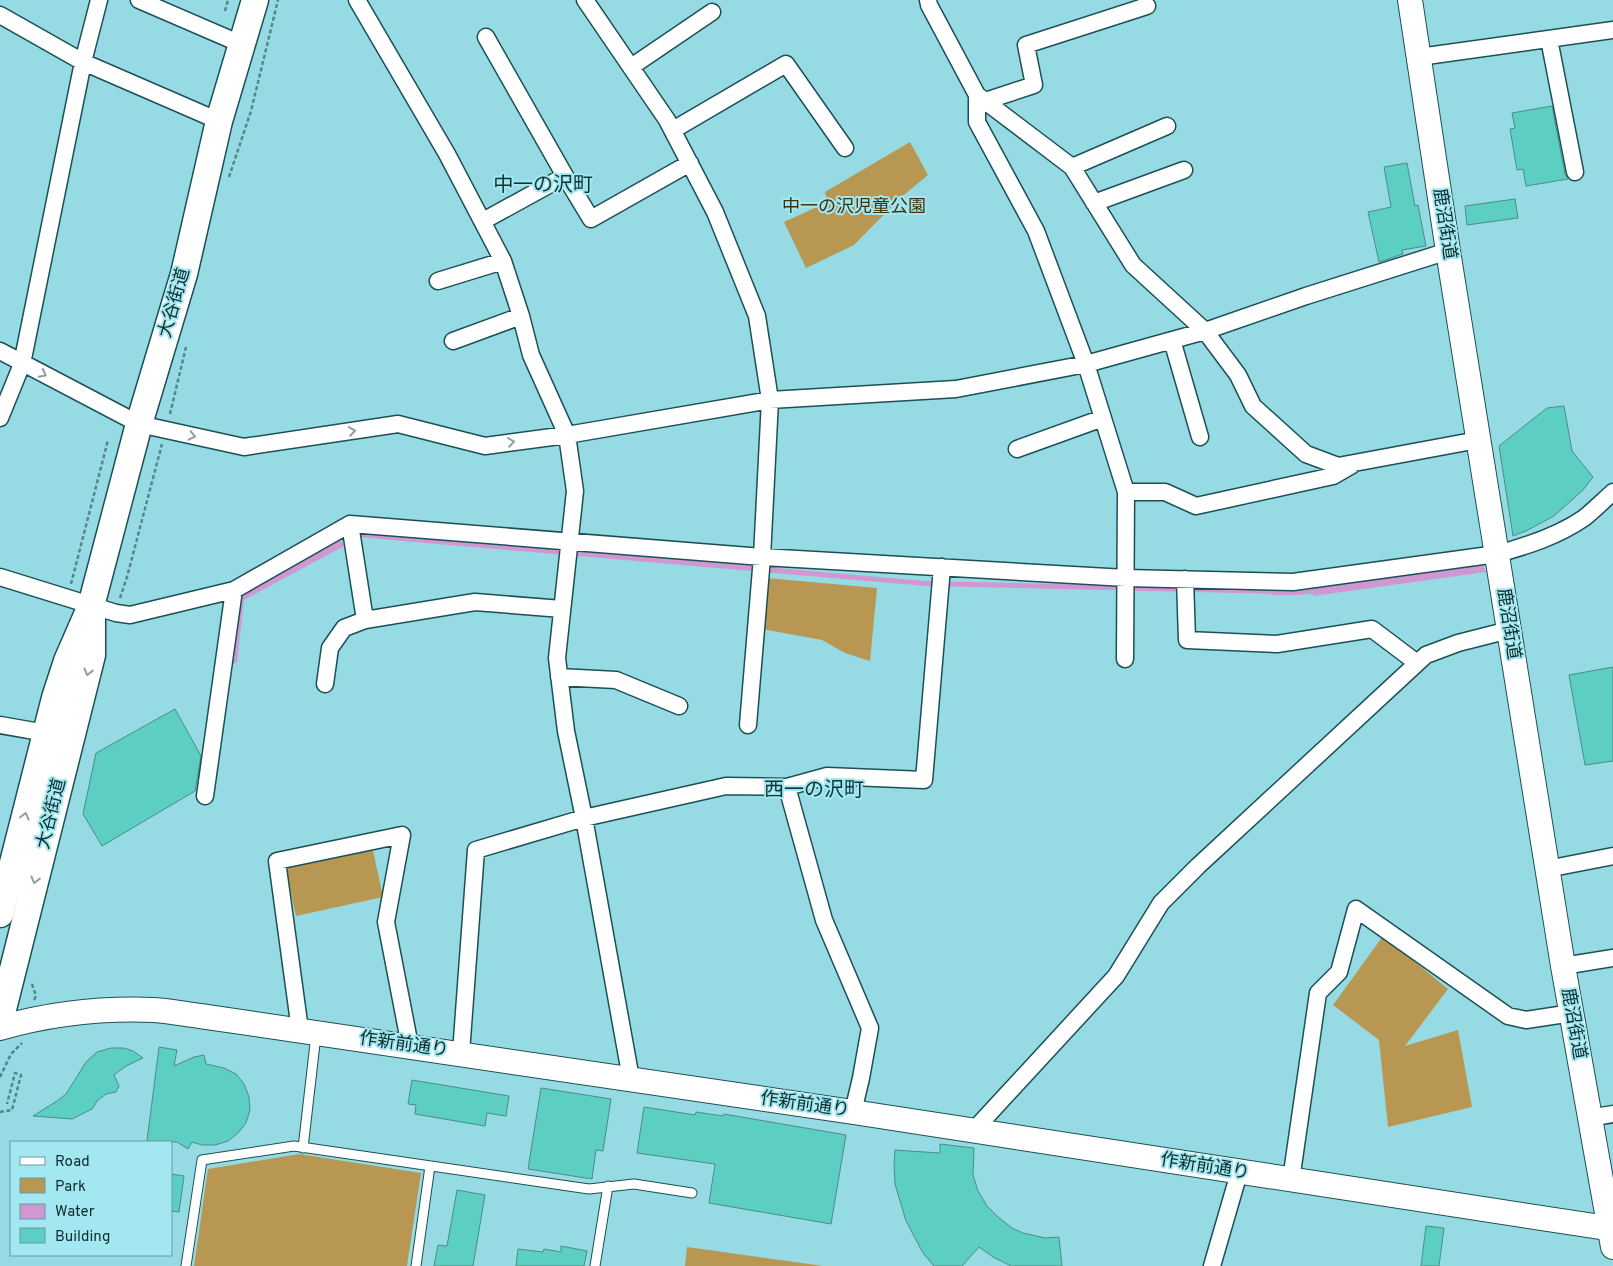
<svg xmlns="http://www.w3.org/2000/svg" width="1613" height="1266" viewBox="0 0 1613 1266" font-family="Overpass,'Noto Sans JP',sans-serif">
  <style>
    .green { fill: #b79751 }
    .water { fill: #d197d2 }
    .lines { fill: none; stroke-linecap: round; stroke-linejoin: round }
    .stream { stroke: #d197d2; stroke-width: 4.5 }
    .building { fill: #5ccfc2; stroke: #4a8d85 }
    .lane-casing { stroke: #1b5056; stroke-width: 11 }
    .street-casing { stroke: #1b5056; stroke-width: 19 }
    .secondary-casing { stroke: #1b5056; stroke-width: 26 }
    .primary-casing { stroke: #1b5056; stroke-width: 29 }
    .path { stroke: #54868b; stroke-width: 2.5; stroke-dasharray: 4 2.5; stroke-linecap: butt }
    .lane { stroke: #fff; stroke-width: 9 }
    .street { stroke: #fff; stroke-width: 16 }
    .secondary { stroke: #fff; stroke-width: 24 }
    .primary { stroke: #fff; stroke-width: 26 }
    .oneway { stroke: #929fa0 }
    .labels { text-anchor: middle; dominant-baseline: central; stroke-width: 4; stroke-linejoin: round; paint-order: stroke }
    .park-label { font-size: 18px; fill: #40310e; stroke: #a3e8f0 }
    .street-label { font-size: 18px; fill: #0d2a2d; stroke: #a3e8f0 }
    .quarter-label { font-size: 20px; fill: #0e3337; stroke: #a3e8f0 }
  </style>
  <rect width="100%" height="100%" fill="#96dbe3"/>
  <!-- green -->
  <path class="green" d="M910 142 928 175 899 199 854 245 806 268 784 222 828 202 825 192Z
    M767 578 877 588 870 661 845 653 822 640 762 629Z
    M372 846 383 897 296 916 285 865Z
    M1383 936 1448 989 1405 1046 1458 1030 1472 1107 1388 1127 1379 1040 1333 1005Z
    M299 1154 421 1173 407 1266H194L208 1169Z
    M687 1247 823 1266H685Z"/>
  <!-- water -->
  <path class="water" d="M356 531 925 581 1277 589 1278 594 926 586 357 537Z
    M341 540 344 546 244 600 237 662 228 667 239 596Z
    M1482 563 1486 572 1313 596 1312 586Z"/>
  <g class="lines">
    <!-- stream -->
    <path class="stream" d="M1273 593H1295L1317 591"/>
  </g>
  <!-- building -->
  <path class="building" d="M1552 106 1565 174 1568 179 1526 186 1523 169 1517 170 1510 129 1515 128 1512 113Z
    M1407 163 1415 206 1418 205 1426 246 1402 250 1403 254 1379 262 1368 212 1391 207 1384 167Z
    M1515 199 1518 218 1467 225 1465 206Z
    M1564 406 1572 451 1593 477 1583 490 1554 516 1526 531 1513 536 1499 446 1547 408Z
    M1613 667V761L1585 765 1569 675Z
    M175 709 201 756 195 791 102 846 83 814 96 753Z
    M159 1047 177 1050 174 1066 194 1057 204 1055 206 1064 224 1068 236 1074 244 1084 249 1097 250 1110 246 1123 238 1133 228 1141 215 1145H202L192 1142 188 1149 177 1142 147 1141Z
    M111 1048H124L133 1051 143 1058 126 1066 114 1075 119 1086 116 1092 106 1094 98 1100 92 1109 72 1119 33 1116 57 1101 66 1094 86 1062 97 1052Z
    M412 1080 509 1096 506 1116 487 1113 485 1126 415 1114 416 1105 408 1104Z
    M541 1088 611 1099 603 1151 596 1150 592 1179 528 1169Z
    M644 1107 695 1115 696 1112 723 1116 724 1114 846 1135 831 1224 709 1203 715 1164 637 1153Z
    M940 1144 974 1148 973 1175 978 1191 987 1206 998 1217 1012 1228 1023 1233 1045 1238 1059 1237 1062 1266H1011L993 1257 979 1247 962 1266H934L923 1253 906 1221 895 1184 894 1166 895 1150 940 1153Z
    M171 1174 184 1176 179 1212 171 1211Z
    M457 1190 485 1195 473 1266H434L438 1245 447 1246Z
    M1426 1226 1444 1228 1439 1266H1421Z
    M561 1246 587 1251 584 1266H516L518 1249 543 1252 544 1249 561 1252Z"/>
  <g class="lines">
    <!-- lane casing -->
    <g class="lane-casing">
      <path id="lane" d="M303 1148 316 1035
        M186 1266 202 1160 294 1146 589 1189 634 1184 692 1193
        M416 1266 430 1166
        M595 1266 608 1186"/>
    </g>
    <!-- street casing -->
    <g class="street-casing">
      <path id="street" d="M139 0 241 44
        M357 0 447 154 503 261 521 316 531 355 567 435 575 491 557 658 566 731 584 818 631 1079
        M585 0 667 120 715 212 757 316 770 400 762 557 748 725
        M928 0 929 5 977 95V122L1036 231 1086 364 1126 492 1125 659
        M0 15 83 62 219 121
        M486 37 565 176
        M1549 39 1575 172
        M1419 57 1613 30
        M631 67 712 12
        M977 95 1072 167 1133 265 1205 331 1238 375 1253 406 1306 454 1338 466 1478 440
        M985 101 1034 85 1026 45 1147 6
        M673 130 786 64 845 148
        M1072 167 1167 126
        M1094 203 1184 170
        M483 221 565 176 591 219 690 163
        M438 281 503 261
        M1172 340 1200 437
        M453 341 521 316
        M0 351 139 424 244 447 398 424 485 446 567 435 770 400 956 389 1086 364 1205 331 1306 296 1448 251
        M0 418 22 364 83 62 99 0
        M1017 449 1103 418
        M1126 492H1165L1196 506 1333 476 1352 465
        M0 577 116 613 130 615 234 590 350 524 762 557 1126 578 1293 582 1497 554C1527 546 1558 536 1584 518 1594 510 1603 501 1613 492
        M1185 579 1187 640 1277 644 1372 629 1417 663
        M365 620 475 602 562 609
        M559 677 616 680 679 706
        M325 684 330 648 344 628 365 620 350 524
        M0 725 46 733
        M787 787 827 776 924 780 942 567
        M205 796 234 590
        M1547 869 1613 856
        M1563 966 1613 958
        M300 1030 277 861 402 835 386 922 410 1046
        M461 1053 476 850 584 818 726 786 787 787 824 920 870 1028 861 1078 853 1112
        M1589 1118 1613 1114
        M974 1130 1116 976 1161 903 1198 866 1426 655 1458 643 1509 630
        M1291 1180 1318 993 1339 972 1356 909 1508 1016 1526 1020 1572 1013
        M1212 1266 1239 1173"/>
    </g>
    <!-- secondary casing -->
    <g class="secondary-casing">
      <path id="secondary" d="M1410 0 1448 251 1563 966 1613 1247
        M0 1028C49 1014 103 1008 154 1010 169 1011 185 1014 200 1016L853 1112 1613 1229"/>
    </g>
    <!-- primary casing -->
    <g class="primary-casing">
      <path id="primary" d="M0 914 55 698 67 661 91 606 139 424 184 274 219 121 255 0
        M0 1021 92 655V614"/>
    </g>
    <!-- path -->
    <path class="path" d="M225 11 228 0
      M229 177 251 111 278 0
      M170 414 186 347
      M71 584 108 440
      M120 598 127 577 162 444
      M32 984 36 996 34 1000
      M0 1077 11 1054 22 1043
      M0 1112 12 1110 21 1075 15 1073 7 1104"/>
    <!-- lane -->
    <use href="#lane" class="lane"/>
    <!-- street -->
    <use href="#street" class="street"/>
    <!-- secondary -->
    <use href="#secondary" class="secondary"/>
    <!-- primary -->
    <use href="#primary" class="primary"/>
  </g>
  <!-- one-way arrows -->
  <defs><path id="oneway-chevron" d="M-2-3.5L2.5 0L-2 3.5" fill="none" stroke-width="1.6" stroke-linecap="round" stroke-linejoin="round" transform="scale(1.25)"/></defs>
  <g class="oneway">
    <use href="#oneway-chevron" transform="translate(43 374) rotate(27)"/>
    <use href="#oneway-chevron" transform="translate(352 431) rotate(-9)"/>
    <use href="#oneway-chevron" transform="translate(192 436) rotate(13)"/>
    <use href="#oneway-chevron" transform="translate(511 442) rotate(-8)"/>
    <use href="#oneway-chevron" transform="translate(88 672) rotate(104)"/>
    <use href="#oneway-chevron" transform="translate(25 816) rotate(-75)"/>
    <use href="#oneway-chevron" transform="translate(35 880) rotate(104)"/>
  </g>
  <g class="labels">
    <!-- park labels -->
    <g class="park-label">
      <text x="854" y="207">中一の沢児童公園</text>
    </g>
    <!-- street labels -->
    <g class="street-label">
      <text transform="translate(1444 224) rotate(81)">鹿沼街道</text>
      <text transform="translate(175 303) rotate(-74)">大谷街道</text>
      <text transform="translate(1508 624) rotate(81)">鹿沼街道</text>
      <text transform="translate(52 814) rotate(-76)">大谷街道</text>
      <text transform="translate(1573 1024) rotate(80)">鹿沼街道</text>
      <text transform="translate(404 1045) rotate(8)">作新前通り</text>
      <text transform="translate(805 1105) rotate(8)">作新前通り</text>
      <text transform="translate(1205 1167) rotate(9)">作新前通り</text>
    </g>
    <!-- quarter labels -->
    <g class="quarter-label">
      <text x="543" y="186">中一の沢町</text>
      <text x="814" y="791">西一の沢町</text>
    </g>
  </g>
  <!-- legend -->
  <rect x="10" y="1141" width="162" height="115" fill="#a3e8f0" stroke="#679ca2"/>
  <rect x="20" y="1157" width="25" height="8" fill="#ffffff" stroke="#679ca2"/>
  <text x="55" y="1166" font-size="15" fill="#0d2a2d">Road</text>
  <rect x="20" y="1178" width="25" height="15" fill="#b79751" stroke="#679ca2"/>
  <text x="55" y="1191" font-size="15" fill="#0d2a2d">Park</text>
  <rect x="20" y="1204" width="25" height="15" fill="#d197d2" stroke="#679ca2"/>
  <text x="55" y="1216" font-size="15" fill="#0d2a2d">Water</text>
  <rect x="20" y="1228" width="25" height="15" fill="#5ccfc2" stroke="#679ca2"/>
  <text x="55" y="1241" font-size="15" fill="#0d2a2d">Building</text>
</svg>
